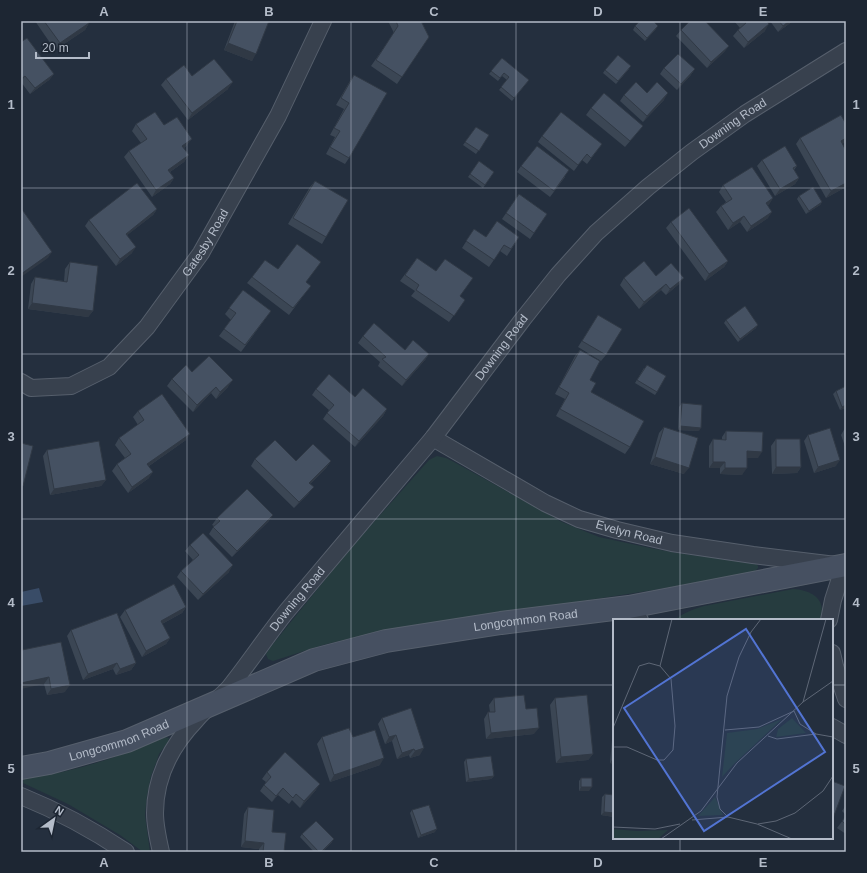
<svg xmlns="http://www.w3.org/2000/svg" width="867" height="873" viewBox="0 0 867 873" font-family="Arial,sans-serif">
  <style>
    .green { fill: #263c3f }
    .water { fill: #394c67 }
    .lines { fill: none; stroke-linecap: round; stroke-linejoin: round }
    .street-casing { stroke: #565f6c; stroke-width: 18 }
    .secondary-casing { stroke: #565f6c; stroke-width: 24 }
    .street { stroke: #38414e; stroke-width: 16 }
    .secondary { stroke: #465061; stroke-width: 22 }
    .wall { fill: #3b4654 }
    .shaded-wall { fill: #303945 }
    .building { fill: #455162; stroke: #303945 }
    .grid { fill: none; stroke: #b4bcc9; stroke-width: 1; stroke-opacity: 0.55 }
    .labels { text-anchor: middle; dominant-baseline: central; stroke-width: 4; stroke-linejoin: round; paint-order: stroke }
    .street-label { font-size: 12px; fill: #b4bcc9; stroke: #1d2633 }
    .inset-road { fill: none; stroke: #5e6776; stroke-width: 1 }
    .view { fill: #5274d3; fill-opacity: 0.15; stroke: #5274d3; stroke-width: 2 }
    .inset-edge { fill: none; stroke: #b4bcc9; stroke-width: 2 }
    .neatline { fill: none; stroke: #b4bcc9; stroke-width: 1.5 }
    .grid-label { font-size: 13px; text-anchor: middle; font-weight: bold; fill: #b4bcc9 }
  </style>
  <rect width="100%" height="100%" fill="#242f3e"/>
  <!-- green -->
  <path class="green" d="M437 456 446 458 454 462 562 522 599 537 655 549 690 555 754 562 758 566V568L754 572 741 575 654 590 370 634 323 645 273 661 268 659 266 654 269 649 349 550 429 460Z
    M793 589C811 590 828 599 820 620H674C684 613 693 609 704 606Z
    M164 737 169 738 168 742 159 754 156 763 151 776 147 796 145 815 150 852H143L120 835 68 804 23 783 24 778C72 773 120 757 164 737Z"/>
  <!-- water -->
  <path class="water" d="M39 588 43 602 21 606V592Z"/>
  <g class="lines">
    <!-- street casing -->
    <g class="street-casing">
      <g id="street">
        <path id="s1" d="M21 382 31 388 71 386 109 367 147 327 201 253 278 116 323 21"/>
        <path id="s2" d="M433 438 545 503 579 519 617 530 672 543 753 555 844 566 833 600 829 620"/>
        <path d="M629 607 640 620"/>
        <path d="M832 653 835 666 846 699"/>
        <path d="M832 727 846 735"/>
        <path d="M21 796C58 811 93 830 126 852"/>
        <path id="s3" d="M161 852C158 839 155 826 155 813 155 777 172 745 196 720 206 708 219 699 229 688 249 663 266 637 286 612L433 438 523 319 558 275 596 233 648 187 692 152 745 114 846 51"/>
      </g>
    </g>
    <!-- secondary casing -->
    <g class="secondary-casing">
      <g id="secondary">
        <path id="s4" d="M21 768 49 763 127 741 314 660 386 641 501 623 629 607 846 565"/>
      </g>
    </g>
    <!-- street -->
    <use href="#street" class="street"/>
    <!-- secondary -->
    <use href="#secondary" class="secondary"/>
  </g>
  <!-- wall -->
  <path class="wall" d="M35 21H88L89 23 85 30 55 50Z
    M235 21H269L252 61 224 50Z
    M388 21H421L429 37 397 84 371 66 394 33Z
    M734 21H766L765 31 744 48 733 36 738 30 740 28Z
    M770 21H793L778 32Z
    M635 26 656 29 645 41 633 30Z
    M681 30 729 46 724 52 707 68 676 36Z
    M21 42 54 74 49 80 30 94 21 82Z
    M502 58 529 80 512 101 499 90 507 80 502 76 498 81 489 74Z
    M664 68 695 69 690 76 677 90 660 74Z
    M629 69 616 84 603 73 605 70Z
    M354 75 349 158 345 164 326 154 335 137 330 135 344 109 336 105 350 81Z
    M192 76 228 89 188 120 161 85 166 79Z
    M647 93 664 100 643 122 620 101 624 95Z
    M591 108 638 132 625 147 586 115Z
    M136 124 164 125 187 145 184 148 189 155 184 162 170 172 174 178 170 184 152 197 124 157 129 151 141 143 132 131Z
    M476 127 489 135 476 154 463 145Z
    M542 136 602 144 587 164 582 160 574 171 538 142Z
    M800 138 842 144 846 151V187L826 198 796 144Z
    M762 160 797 166 794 170 799 178 795 184 775 196 757 166Z
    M479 161 494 172 483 188 468 177Z
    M521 166 565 177 550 197 517 172Z
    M315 181 326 237 322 244 288 224 310 187Z
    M723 185 773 198 768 205V218L747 232 740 222 728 230 716 212 721 206 726 202 719 192Z
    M519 194 547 214 530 239 502 219Z
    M799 196 822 202 820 205 806 214 797 199Z
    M157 209 153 215 127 235 132 253 116 266 85 226 89 220Z
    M671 222 728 261 724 267 705 281 666 228Z
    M474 229 486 237H519L507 256 500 251 489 267 462 248Z
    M417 258 460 296 465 300 449 322 411 296 415 291 400 281Z
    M70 262 93 311 88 317 28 309 31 284 35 277 64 281 65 269Z
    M278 269 306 283V292L289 315 247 283 252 277Z
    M656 276 679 284 666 295 661 290 639 309 620 285 624 278Z
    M243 290 271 311 241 352 219 336 231 320 225 314Z
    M598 315 606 355 601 361 578 347Z
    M726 320 756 328 738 342 724 323Z
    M363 336 405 350 429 354 425 360 402 386 378 366 380 362 358 343Z
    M580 350 590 380 591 392 630 447 625 454 556 416 565 399 555 394 575 356Z
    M644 368 657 392 655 395 635 383Z
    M192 372 228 387 216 399 211 393 193 412 167 386 172 379Z
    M316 389 355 397 387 409 383 416 355 447 323 419 329 410 312 395Z
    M836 391 846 408 840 410 833 394Z
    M682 403 699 431 678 430 679 407Z
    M138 411 186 440 149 466V478L128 493 112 471 117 464 125 458 115 445 119 438 138 425 133 417Z
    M664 427 684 474 650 464 659 433Z
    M845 428H846V449L841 435Z
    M726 431 758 458H747L742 475 720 474V468H709V446L713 439 722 440V437Z
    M808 435 836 466 814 473 804 441Z
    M776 439 801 467 797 473 772 474 771 446Z
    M47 450 106 480 101 486 50 495 43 456Z
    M255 459 296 461H331L326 468 310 484 309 493 294 508 251 466Z
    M273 515 268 522 232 557 209 534 214 526 212 525 217 518Z
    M190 545 229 572 198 600 177 577 181 571 193 560 185 551Z
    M186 607 182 613 162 624 170 638 166 644 142 657 120 617 125 610Z
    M71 630 136 663 131 670 116 675 113 669 83 680 67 636Z
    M22 650 65 692 47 695 44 684Z
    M494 698 526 709 534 734 486 739 484 719 488 712H490L489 705Z
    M555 698 593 754 588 760 556 763 550 705Z
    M614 717V764L610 763Z
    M382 718 420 755 410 758 409 755 397 759 392 741 385 744 378 724Z
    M322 737H353L380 765 330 782 317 744Z
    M466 759 494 776 491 779 466 782 464 762Z
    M267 772 316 790 300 808 292 800 289 804 278 795 272 802 260 791 266 782 262 779Z
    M581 778 589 791H579V781Z
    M605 794 614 795V817L601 815 602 797Z
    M846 805V815L842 811Z
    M248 807 272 832 284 852H259V849L241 847 244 814Z
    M412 810 435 832 418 838 410 813Z
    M846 816V834L837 828Z
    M302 834 332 842 322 852H314L300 837Z"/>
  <!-- shaded-wall -->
  <path class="shaded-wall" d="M789 21H793L778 32 783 26Z
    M89 23 85 30 55 50 60 43Z
    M769 24 765 31 744 48 748 42Z
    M658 26 656 29 645 41 647 38Z
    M228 43 256 54 252 61 224 50Z
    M729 46 724 52 707 68 711 62Z
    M695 69 690 76 677 90 681 84Z
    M54 74 49 80 30 94 35 88Z
    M25 76 21 82V79Z
    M233 82 228 89 188 120 192 113Z
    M668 93 664 100 643 122 647 116Z
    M846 138V142L836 147 841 141Z
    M192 139 187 145 178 152 182 146Z
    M189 155 184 162 164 176 168 170Z
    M174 178 170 184 152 197 156 190Z
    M799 178 795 184 775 196 780 189Z
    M846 183V187L826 198 831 191Z
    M773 198 769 205 762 209 766 203Z
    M822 202 820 205 806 214 809 211Z
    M157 209 153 215 121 240 126 234Z
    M772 212 768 218 747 232 751 226Z
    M744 216 740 222 728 230 733 223Z
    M136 247 132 253 116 266 120 259Z
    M52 252 48 258 21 277V274Z
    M728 261 724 267 705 281 709 274Z
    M684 278 679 284 666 295 670 289Z
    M666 284 661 290 639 309 644 302Z
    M32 303 93 311 88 317 28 309Z
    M758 325 756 328 738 342 740 339Z
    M429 354 425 360 402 386 406 380Z
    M233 380 228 387 216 399 220 392Z
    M216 387 211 393 193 412 197 405Z
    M846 405V408L840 410 842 407Z
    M387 409 383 416 355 447 359 441Z
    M680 426 701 428 699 431 678 430Z
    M190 434 186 440 143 470 147 464Z
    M747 451 762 452 758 458H743Z
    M655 457 689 468 684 474 650 464Z
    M840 460 836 466 814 473 818 467Z
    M331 461 326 468 305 489 309 483Z
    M713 462H725L720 468H709Z
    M776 467H801L797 473 772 474Z
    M725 468H747L742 475 720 474Z
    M153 472 149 478 128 493 132 487Z
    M106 480 101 486 50 495 54 489Z
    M314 487 309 493 294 508 299 502Z
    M273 515 268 522 232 557 237 551Z
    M233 565 229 572 198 600 203 594Z
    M186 607 182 613 156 627 161 621Z
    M170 638 166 644 142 657 146 651Z
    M117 663 113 669 83 680 88 674Z
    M136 663 131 670 116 675 120 669Z
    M49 677 44 684 21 689V683Z
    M70 685 65 692 47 695 51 689Z
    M539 728 534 734 486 739 491 733Z
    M396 735 392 741 385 744 389 737Z
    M424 748 420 755 410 758 415 751Z
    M414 749 409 755 397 759 402 753Z
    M593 754 588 760 556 763 561 757Z
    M614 757V764L610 763Z
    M384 758 380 765 330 782 334 775Z
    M494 776 491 779 466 782 469 779Z
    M320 784 316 790 300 808 304 801Z
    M581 787H592L589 791H579Z
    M283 788 278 795 272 802 276 796Z
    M604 812 614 813V817L601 815Z
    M437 829 435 832 418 838 421 835Z
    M334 839 332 842 322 852H321Z
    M245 841 264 843 259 849 241 847Z"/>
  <!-- building -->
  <path class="building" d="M44 21H88L89 23 60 43Z
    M237 21H269L256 54 228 43Z
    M396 21H421L429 37 402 77 376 60 398 26Z
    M640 21H653L658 26 647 38 635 26Z
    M690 21H705L729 46 711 62 681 30Z
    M744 21H766L769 24 748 42 738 30 746 23Z
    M779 21H789L783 26Z
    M27 38 54 74 35 88 25 76 21 79V42Z
    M678 54 695 69 681 84 664 68Z
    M618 55 631 66 618 81 605 70Z
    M502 58 529 80 514 98 501 87 509 77 504 73 500 78 491 71Z
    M214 59 233 82 192 113 166 79 184 65 192 76Z
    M354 75 387 93 349 158 330 147 340 131 334 128 349 103 341 98Z
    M636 82 647 93 657 82 668 93 647 116 624 95Z
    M604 93 643 126 630 141 591 108Z
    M155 112 164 125 177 117 192 139 182 146 189 155 168 170 174 178 156 190 129 151 147 139 136 124Z
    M561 112 602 144 591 158 587 154 578 165 542 136Z
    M841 115 846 124V138L841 141 846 151V183L831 191 800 138Z
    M476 127 489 135 479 151 465 142Z
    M537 146 569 170 554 191 521 166Z
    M785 146 797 166 793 168 799 178 780 189 762 160Z
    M479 161 494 172 485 185 470 174Z
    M752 167 773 198 766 203 772 212 751 226 744 216 733 223 721 206 732 199 723 185Z
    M315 181 348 200 326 237 293 218Z
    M137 183 157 209 126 234 136 247 120 259 89 220Z
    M813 187 822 202 809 211 799 196Z
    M519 194 547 214 534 233 506 213Z
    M21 208 52 252 21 274Z
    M689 208 728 261 709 274 671 222Z
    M497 221 519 237 511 249 504 245 494 260 466 241 474 229 486 237Z
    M297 244 321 262 306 282 311 286 293 308 252 277 265 260 278 269Z
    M417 258 436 271 445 259 473 278 460 296 465 300 454 316 416 290 419 285 405 275Z
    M644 261 656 276 671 263 684 278 670 289 666 284 644 302 624 278Z
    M70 262 98 266 93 311 32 303 35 277 67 282Z
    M243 290 271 311 245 345 224 329 236 313 229 308Z
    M745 306 758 325 740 339 726 320Z
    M598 315 622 329 606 355 582 341Z
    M374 323 405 350 413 340 429 354 406 380 382 359 386 357 363 336Z
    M580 350 600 361 590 380 596 383 591 392 644 421 630 447 560 409 569 393 559 387Z
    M209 356 233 380 220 392 216 387 197 405 172 379 186 365 192 372Z
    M647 365 666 376 657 392 637 380Z
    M329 374 355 397 363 388 387 409 359 441 327 413 334 405 316 389Z
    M846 386V405L842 407 836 391Z
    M162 394 190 434 147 464 153 472 132 487 117 464 131 454 119 438 144 420 138 411Z
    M682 403 702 405 701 428 680 426Z
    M664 427 698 438 689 468 655 457Z
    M830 428 840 460 818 467 808 435Z
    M726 431 763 432 762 452 747 451V468H725V462H713V439L726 440Z
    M776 439H800L801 467H776Z
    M275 440 296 461 313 444 331 461 309 483 314 487 299 502 255 459Z
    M99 441 106 480 54 489 47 450Z
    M21 443 33 446 23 486H21Z
    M247 489 273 515 237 551 213 527 220 521 217 518Z
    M203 533 233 565 203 594 181 571 199 555 190 545Z
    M174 584 186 607 161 621 170 638 146 651 125 610Z
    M117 613 136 663 120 669 117 663 88 674 71 630Z
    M61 642 70 685 51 689 49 677 21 683V645L22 650Z
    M524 695 526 709 537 708 539 728 491 733 488 712H495L494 698Z
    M587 695 593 754 561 757 555 698Z
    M411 708 424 748 415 751 414 749 402 753 396 735 389 737 382 718Z
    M349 728 353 737 375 730 384 758 334 775 322 737Z
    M285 752 320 784 304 801 296 794 293 798 283 788 276 796 264 785 271 777 267 772Z
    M491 756 494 776 469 779 466 759Z
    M581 778H592V787H581Z
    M832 781 845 786 832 821Z
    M605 794 614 795V813L604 812Z
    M429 805 437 829 421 835 412 810Z
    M248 807 274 810 272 832 286 833 284 852H263L264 843 245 841Z
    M846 816V825L842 821Z
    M316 821 334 839 321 852H319L302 834Z"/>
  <!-- grid -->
  <path class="grid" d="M187 21V852M351 21V852M516 21V852M680 21V620M21 188H846M21 354H846M21 519H846M21 685H614M832 685H846M680 838V852"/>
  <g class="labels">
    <!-- street labels -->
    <g class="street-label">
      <text stroke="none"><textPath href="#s3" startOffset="950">Downing Road</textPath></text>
      <text stroke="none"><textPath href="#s1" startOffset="252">Gatesby Road</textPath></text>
      <text stroke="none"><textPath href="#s3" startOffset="626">Downing Road</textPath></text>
      <text stroke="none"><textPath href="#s2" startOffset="219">Evelyn Road</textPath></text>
      <text stroke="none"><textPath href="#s3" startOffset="302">Downing Road</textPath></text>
      <text stroke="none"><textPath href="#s4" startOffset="529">Longcommon Road</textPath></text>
      <text stroke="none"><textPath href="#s4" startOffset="102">Longcommon Road</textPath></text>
    </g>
  </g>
  <!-- overview -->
  <g transform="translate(613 619)">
    <rect width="220" height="220" fill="#242f3e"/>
    <path d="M179 99 193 114 163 118 165 110ZM169 100 121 145 109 158 114 114 144 110ZM102 178 110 196 85 197 95 186ZM0 210 24 212 55 211 45 220H0Z" fill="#263c3f"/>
    <path class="inset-road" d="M190 83 213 0M0 109 26 47 36 44 47 47 59 0M112 111 146 108 181 92 187 105 203 115M155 117 164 120 203 115 220 118M0 128H14L44 141H51L60 131 62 107 58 60 47 47M115 198 107 190 104 178 114 77 126 38 138 13 148 0M79 201 115 198 144 205 179 220M145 205 163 202 182 194 210 172 220 157M0 208 42 210 67 205M48 220 88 192 124 144 190 83 220 62"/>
    <path class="view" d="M133 10 212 133 91 212 11 89Z"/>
    <rect width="220" height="220" class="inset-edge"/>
  </g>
  <!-- border -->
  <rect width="867" height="873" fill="none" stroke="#1d2633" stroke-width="44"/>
  <!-- north arrow -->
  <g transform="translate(54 819) rotate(33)" stroke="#1d2633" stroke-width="3" paint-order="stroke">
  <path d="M0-3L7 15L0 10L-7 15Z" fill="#b4bcc9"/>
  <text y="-6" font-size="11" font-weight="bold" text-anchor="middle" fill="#b4bcc9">N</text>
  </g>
  <!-- scale -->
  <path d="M36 52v6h53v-6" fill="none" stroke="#b4bcc9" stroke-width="2"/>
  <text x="42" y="52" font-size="12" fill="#b4bcc9" stroke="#1d2633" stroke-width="3" paint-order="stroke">20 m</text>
  <rect x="22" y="22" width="823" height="829" class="neatline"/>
  <g class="grid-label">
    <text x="104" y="16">A</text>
    <text x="269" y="16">B</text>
    <text x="434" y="16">C</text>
    <text x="598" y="16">D</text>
    <text x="763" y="16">E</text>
    <text x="11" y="109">1</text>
    <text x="856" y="109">1</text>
    <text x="11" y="275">2</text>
    <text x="856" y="275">2</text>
    <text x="11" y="441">3</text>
    <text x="856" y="441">3</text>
    <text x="11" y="607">4</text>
    <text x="856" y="607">4</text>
    <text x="11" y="773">5</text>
    <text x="856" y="773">5</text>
    <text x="104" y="867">A</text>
    <text x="269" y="867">B</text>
    <text x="434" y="867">C</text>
    <text x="598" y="867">D</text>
    <text x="763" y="867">E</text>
  </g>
</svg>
